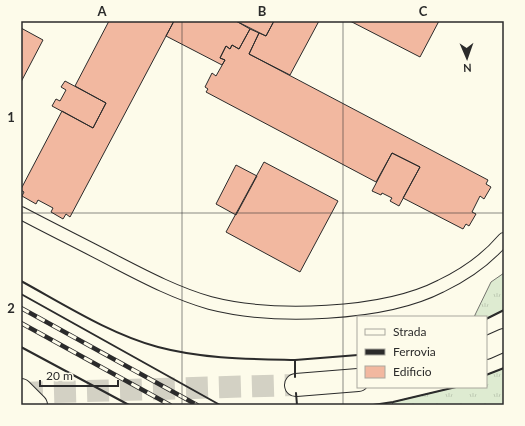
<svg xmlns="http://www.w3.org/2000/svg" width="525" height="426" viewBox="0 0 525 426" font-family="Lato,sans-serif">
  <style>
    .grass { fill: url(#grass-tufts); stroke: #74746e }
    .building { fill: #f2b8a0; stroke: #2b2b2b }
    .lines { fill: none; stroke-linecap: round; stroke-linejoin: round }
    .tertiary-tunnel { stroke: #d3d1c4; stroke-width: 22; stroke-dasharray: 22 11; stroke-linecap: butt }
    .service-casing { stroke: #2b2b2b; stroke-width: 14 }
    .minor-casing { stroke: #2b2b2b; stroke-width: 24 }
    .tertiary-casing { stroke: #2b2b2b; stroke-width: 24 }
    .service { stroke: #fdfbea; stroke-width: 12 }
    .minor { stroke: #fdfbea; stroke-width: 22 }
    .tertiary { stroke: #fdfbea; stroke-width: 22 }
    .rail-casing { stroke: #2b2b2b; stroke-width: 4.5 }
    .rail { stroke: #fdfbea; stroke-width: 3; stroke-dasharray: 9; stroke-linecap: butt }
    .wall { stroke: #2b2b2b; stroke-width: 2 }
    .grid { fill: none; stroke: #2b2b2b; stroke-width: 1; stroke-opacity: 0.55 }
    .neatline { fill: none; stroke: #2b2b2b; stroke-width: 1.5 }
    .grid-label { font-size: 13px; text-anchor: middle; font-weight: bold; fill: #2b2b2b }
  </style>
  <defs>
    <pattern id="grass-tufts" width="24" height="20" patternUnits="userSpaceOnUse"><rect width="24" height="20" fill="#deebd1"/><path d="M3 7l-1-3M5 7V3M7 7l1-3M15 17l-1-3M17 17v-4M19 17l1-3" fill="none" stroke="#bfcab4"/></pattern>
  </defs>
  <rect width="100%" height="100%" fill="#fdfbea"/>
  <!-- grass -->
  <path class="grass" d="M504 273V310L486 319V317H474L491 282Z
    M504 368V405H392L393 402 456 387H486V375Z"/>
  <!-- building -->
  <path class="building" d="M109 21H174L70 217 66 214 63 219 51 212 53 208 38 200 36 204 22 196 24 192 21 190V189L62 111 93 128 106 103 75 86Z
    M174 21H236L250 29 239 49 232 45 230 49 226 46 220 58 225 60 222 65 166 36Z
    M236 21H274L266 36Z
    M274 21H319L290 75 249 54 259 33 266 36Z
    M350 21H439L420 57Z
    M21 28 43 40 21 82Z
    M250 29 259 33 249 54 488 180 486 184 491 187 484 199 480 196 472 212 476 214 469 226 466 224 463 229 403 198 420 167 392 153 376 182 206 92 208 89 205 87 212 73 216 76 225 60 220 58 226 46 230 49 232 45 239 49Z
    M65 81 106 103 93 128 52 106 56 99 60 101 66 90 61 87Z
    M392 153 420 167 399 206 390 201 392 198 382 193 381 195 372 191Z
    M264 162 338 201 300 272 226 232Z
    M236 165 257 176 236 215 216 204Z"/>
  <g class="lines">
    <!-- tertiary-tunnel -->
    <path class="tertiary-tunnel" d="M21 393 296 385"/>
    <!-- service casing -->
    <g class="service-casing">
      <path id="service" d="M21 213C53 230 86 246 118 263 147 278 178 294 210 303 272 319 383 316 441 286 464 275 487 259 504 239"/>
    </g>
    <!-- minor casing -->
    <g class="minor-casing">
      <path id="minor" d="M21 390 36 405"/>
    </g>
    <!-- tertiary casing -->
    <g class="tertiary-casing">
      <path id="tertiary" d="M486 348 504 340
        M296 385 358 380"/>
    </g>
    <!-- service -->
    <use href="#service" class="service"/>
    <!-- minor -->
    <use href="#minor" class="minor"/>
    <!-- tertiary -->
    <use href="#tertiary" class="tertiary"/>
    <!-- rail casing -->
    <g class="rail-casing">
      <path id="rail" d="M21 308 197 405
        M21 323 170 405"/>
    </g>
    <!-- rail -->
    <use href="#rail" class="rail"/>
    <!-- wall -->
    <path class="wall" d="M21 281C65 305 110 334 158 347 203 359 249 359 295 360
      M21 294 220 405
      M486 319 504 310
      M21 347 129 405
      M486 375 504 368
      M295 377V360L358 355
      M296 393 297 405
      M373 405 393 402 456 387"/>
  </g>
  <!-- grid -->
  <path class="grid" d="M182 21V405M343 21V405M21 213H504"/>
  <!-- border -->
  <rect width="525" height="426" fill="none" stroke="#fdfbea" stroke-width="44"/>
  <!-- legend -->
  <rect x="357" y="316" width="130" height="72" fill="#fdfbea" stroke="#a9a89e"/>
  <rect x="365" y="329" width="20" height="6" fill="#fdfbea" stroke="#a9a89e"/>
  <text x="393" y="336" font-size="12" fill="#2b2b2b">Strada</text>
  <rect x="365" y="349" width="20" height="6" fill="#2b2b2b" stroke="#a9a89e"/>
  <text x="393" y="356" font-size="12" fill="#2b2b2b">Ferrovia</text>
  <rect x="365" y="366" width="20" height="12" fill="#f2b8a0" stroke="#a9a89e"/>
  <text x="393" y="376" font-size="12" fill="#2b2b2b">Edificio</text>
  <!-- north arrow -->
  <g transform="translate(467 58) rotate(178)" stroke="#fdfbea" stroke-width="3" paint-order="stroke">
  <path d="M0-3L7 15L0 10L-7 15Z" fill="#2b2b2b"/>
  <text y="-6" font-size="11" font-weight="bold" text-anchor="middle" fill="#2b2b2b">N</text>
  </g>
  <!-- scale -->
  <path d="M40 380v6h78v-6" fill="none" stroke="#2b2b2b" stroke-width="2"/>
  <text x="46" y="380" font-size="12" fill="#2b2b2b" stroke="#fdfbea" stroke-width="3" paint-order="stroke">20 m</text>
  <rect x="22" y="22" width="481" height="382" class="neatline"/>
  <g class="grid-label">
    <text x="102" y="16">A</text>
    <text x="262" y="16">B</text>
    <text x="423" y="16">C</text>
    <text x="11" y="122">1</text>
    <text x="11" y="313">2</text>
  </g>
</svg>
